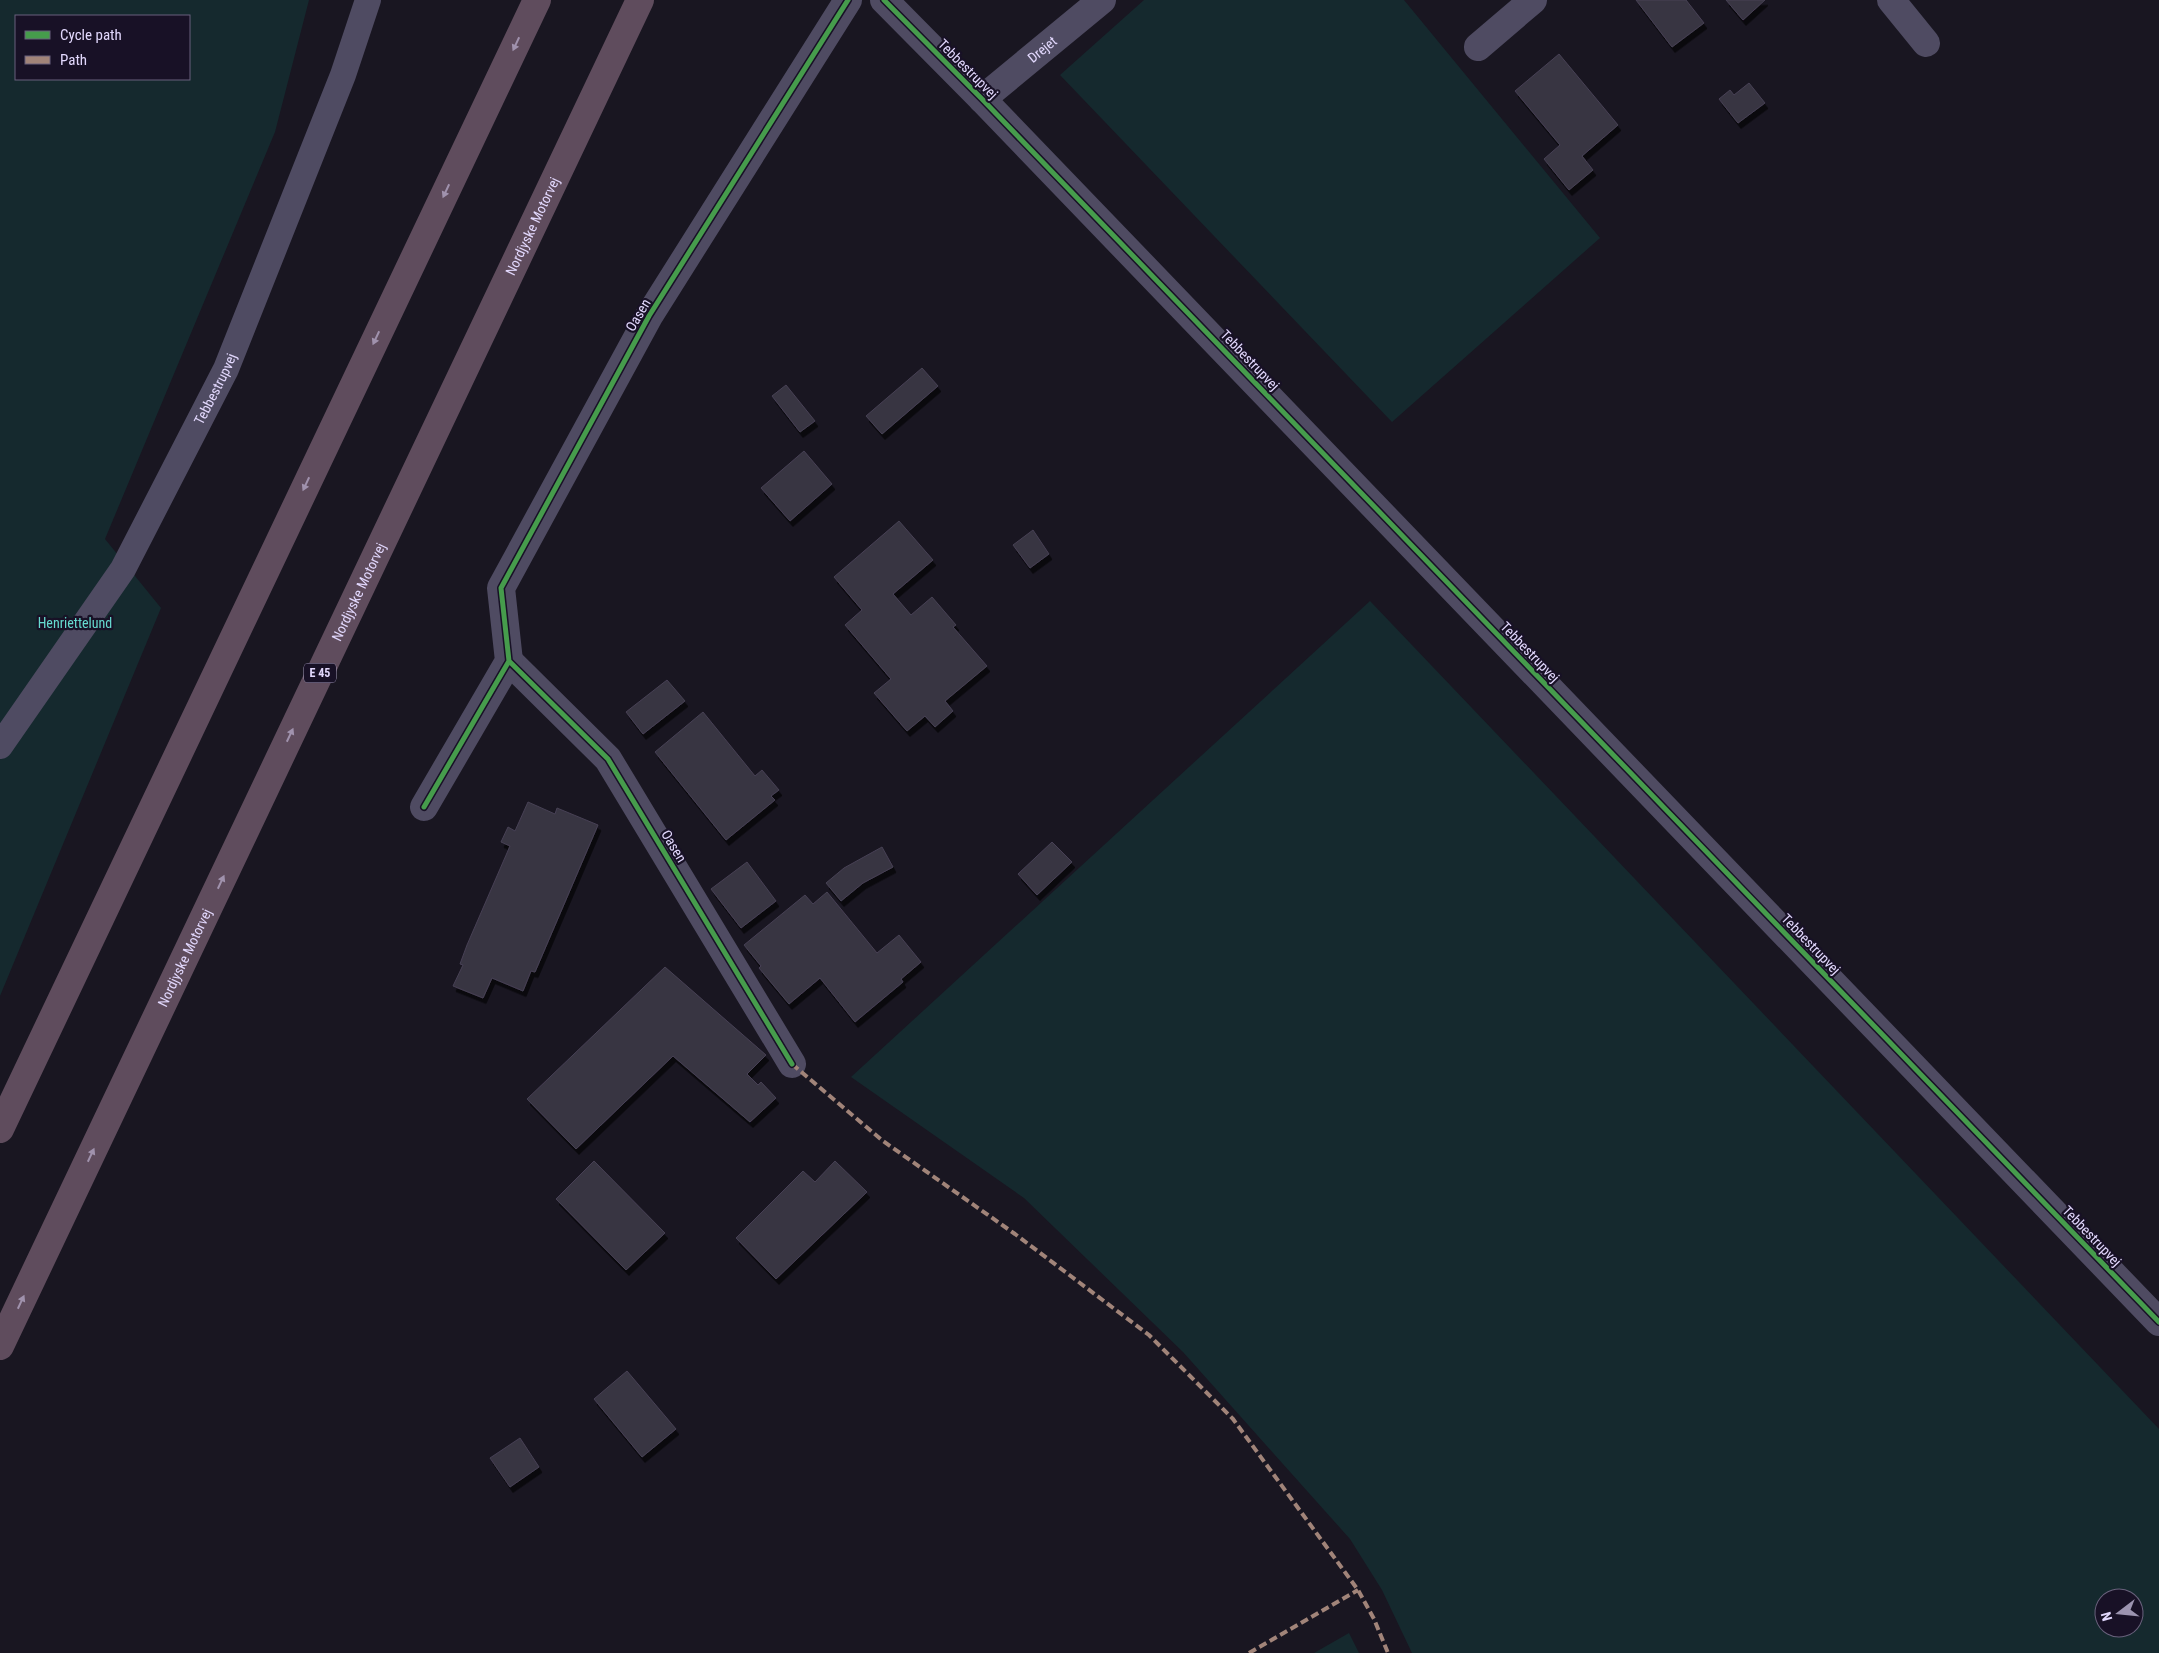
<svg xmlns="http://www.w3.org/2000/svg" width="2159" height="1653" viewBox="0 0 2159 1653" font-family="'Roboto Condensed',sans-serif">
  <style>
    .green { fill: #15292e; fill-rule: evenodd }
    .building { fill: #393443; stroke: #474154; filter: url(#shadow) }
    .lines { fill: none; stroke-linecap: round; stroke-linejoin: round }
    .service { stroke: #4f4b62; stroke-width: 26 }
    .minor { stroke: #4f4b62; stroke-width: 28 }
    .tertiary { stroke: #4f4b62; stroke-width: 28 }
    .motorway { stroke: #5f4c5d; stroke-width: 28 }
    .quiet { stroke: #a18479; stroke-width: 4; stroke-dasharray: 8 4; stroke-linecap: butt }
    .cycleway-casing { stroke: #181126; stroke-width: 8 }
    .cycleway { stroke: #469c4c; stroke-width: 5 }
    .oneway { fill: #a092ad }
    .labels { text-anchor: middle; dominant-baseline: central; stroke-width: 4.5; stroke-linejoin: round; paint-order: stroke }
    .shield { fill: #181126; stroke: #a59cbc; stroke-width: 1 }
    .shield-label { font-size: 12px; font-weight: bold; fill: #e2d8fd }
    .street-label { font-size: 14px; fill: #e2d8fd; stroke: #181126 }
    .park-label { font-size: 14px; fill: #66dad0; stroke: #181126 }
  </style>
  <defs>
    <filter id="shadow"><feDropShadow dx="3" dy="5.5" stdDeviation="0" flood-color="#0009"/></filter>
  </defs>
  <rect width="100%" height="100%" fill="#191621"/>
  <!-- green -->
  <path class="green" d="M0 0H309L275 132 105 539 161 608 0 996ZM16 16H189V79H16Z
    M1144 0H1404L1600 238 1392 422 1060 75Z
    M1370 601 2159 1429V1653H1412L1382 1590 1350 1539 1183 1352 1024 1198 851 1077ZM2104 1598H2134V1628H2104Z
    M1349 1633 1359 1653H1314Z"/>
  <!-- building -->
  <path class="building" d="M1636 0H1686L1704 23 1672 47Z
    M1726 0H1765L1743 20Z
    M1559 54 1618 125 1582 156 1593 170 1569 190 1544 159 1560 145 1515 91Z
    M1749 83 1765 103 1738 123 1719 99 1730 90 1734 95Z
    M922 368 938 386 882 434 866 416Z
    M786 385 815 421 800 432 772 396Z
    M804 451 832 484 790 521 761 488Z
    M899 521 933 560 893 594 911 615 932 597 956 625 953 627 987 666 945 701 953 711 935 727 925 716 907 731 874 693 891 679 845 625 862 610 834 577Z
    M1033 530 1049 554 1030 568 1013 545Z
    M667 680 685 701 643 734 626 712Z
    M703 712 755 776 762 770 779 790 771 796 775 800 726 840 655 752Z
    M528 802 555 814 557 808 598 825 535 972 531 971 523 991 492 978 483 998 453 986 463 965 460 964 467 945 510 846 501 842 508 827 515 831Z
    M1052 842 1072 862 1037 895 1018 874Z
    M882 847 893 867 863 883 841 901 826 883 844 868Z
    M747 862 776 901 741 928 711 889Z
    M827 892 877 953 899 935 921 962 901 979 903 982 855 1022 820 978 789 1004 759 968 761 966 744 945 805 895 813 904Z
    M665 967 766 1055 747 1074 758 1085 761 1082 776 1098 750 1122 673 1056 576 1149 527 1099Z
    M594 1161 665 1233 626 1270 556 1199Z
    M835 1161 867 1192 776 1279 736 1238 803 1171 815 1182Z
    M627 1371 676 1429 642 1457 594 1399Z
    M520 1438 539 1467 510 1487 490 1458Z"/>
  <g class="lines">
    <!-- service -->
    <path class="service" id="s1" d="M0 746 123 569 226 369 343 75 368 0"/>
    <!-- minor -->
    <g class="minor">
      <path d="M1891 0 1926 43"/>
      <path d="M1478 47 1533 0"/>
      <path id="s2" d="M982 99 1102 0"/>
      <path d="M509 661 608 759 792 1064"/>
      <path d="M424 807 509 661 501 588 649 316 848 0"/>
    </g>
    <!-- tertiary -->
    <path class="tertiary" d="M884 0 982 99 2159 1322"/>
    <!-- motorway -->
    <g class="motorway">
      <path d="M0 1129 537 0"/>
      <path id="s3" d="M0 1346 640 0"/>
    </g>
    <!-- quiet -->
    <path class="quiet" d="M792 1064 883 1141 1015 1234 1149 1335 1233 1419 1358 1590 1374 1619 1388 1653
      M1249 1653 1358 1590"/>
    <!-- cycleway casing -->
    <g class="cycleway-casing">
      <path id="cycleway" d="M884 0 982 99 2159 1322
        M509 661 608 759 792 1064
        M424 807 509 661 501 588 649 316 848 0"/>
    </g>
    <!-- cycleway -->
    <use href="#cycleway" class="cycleway"/>
  </g>
  <!-- one-way arrows -->
  <defs><path id="oneway-solid" d="M-6-.8H1V-3.2L6.5 0L1 3.2V.8H-6Z" transform="scale(1.25)"/></defs>
  <g class="oneway">
    <use href="#oneway-solid" transform="translate(516 44) rotate(115)"/>
    <use href="#oneway-solid" transform="translate(446 191) rotate(115)"/>
    <use href="#oneway-solid" transform="translate(376 338) rotate(115)"/>
    <use href="#oneway-solid" transform="translate(306 484) rotate(115)"/>
    <use href="#oneway-solid" transform="translate(290 735) rotate(-65)"/>
    <use href="#oneway-solid" transform="translate(221 882) rotate(-65)"/>
    <use href="#oneway-solid" transform="translate(91 1155) rotate(-65)"/>
    <use href="#oneway-solid" transform="translate(21 1302) rotate(-65)"/>
  </g>
  <g class="labels">
    <!-- shield labels -->
    <rect class="shield" x="304" y="663.5" width="32" height="19" rx="4"/>
    <g class="shield-label">
      <text x="320" y="673">E 45</text>
    </g>
    <!-- street labels -->
    <g class="street-label">
      <text stroke="none"><textPath href="#s2" startOffset="78">Drejet</textPath></text>
      <text transform="translate(968 69) rotate(45)">Tebbestrupvej</text>
      <text stroke="none"><textPath href="#s3" startOffset="1240">Nordjyske Motorvej</textPath></text>
      <text transform="translate(638 315) rotate(-60)">Oasen</text>
      <text transform="translate(1250 360) rotate(46)">Tebbestrupvej</text>
      <text stroke="none"><textPath href="#s1" startOffset="418">Tebbestrupvej</textPath></text>
      <text stroke="none"><textPath href="#s3" startOffset="835">Nordjyske Motorvej</textPath></text>
      <text transform="translate(1530 652) rotate(46)">Tebbestrupvej</text>
      <text transform="translate(674 846) rotate(59)">Oasen</text>
      <text transform="translate(1811 944) rotate(46)">Tebbestrupvej</text>
      <text stroke="none"><textPath href="#s3" startOffset="430">Nordjyske Motorvej</textPath></text>
      <text transform="translate(2092 1236) rotate(46)">Tebbestrupvej</text>
    </g>
    <!-- park labels -->
    <g class="park-label">
      <text x="75" y="623">Henriettelund</text>
    </g>
  </g>
  <!-- legend -->
  <rect x="15" y="15" width="175" height="65" fill="#181126" stroke="#69617c"/>
  <rect x="25" y="31" width="25" height="8" fill="#469c4c" stroke="#69617c"/>
  <text x="60" y="40" font-size="15" fill="#e2d8fd">Cycle path</text>
  <rect x="25" y="56" width="25" height="8" fill="#a18479" stroke="#69617c"/>
  <text x="60" y="65" font-size="15" fill="#e2d8fd">Path</text>
  <!-- north arrow -->
  <g transform="translate(2119 1613) rotate(254)"><circle r="24" fill="#181126" stroke="#69617c"/>
  <path d="M0-4L9 19L0 12L-9 19Z" fill="#9c94b0"/>
  <text y="-8" font-size="14" font-weight="bold" text-anchor="middle" fill="#e2d8fd">N</text>
  </g>
</svg>
